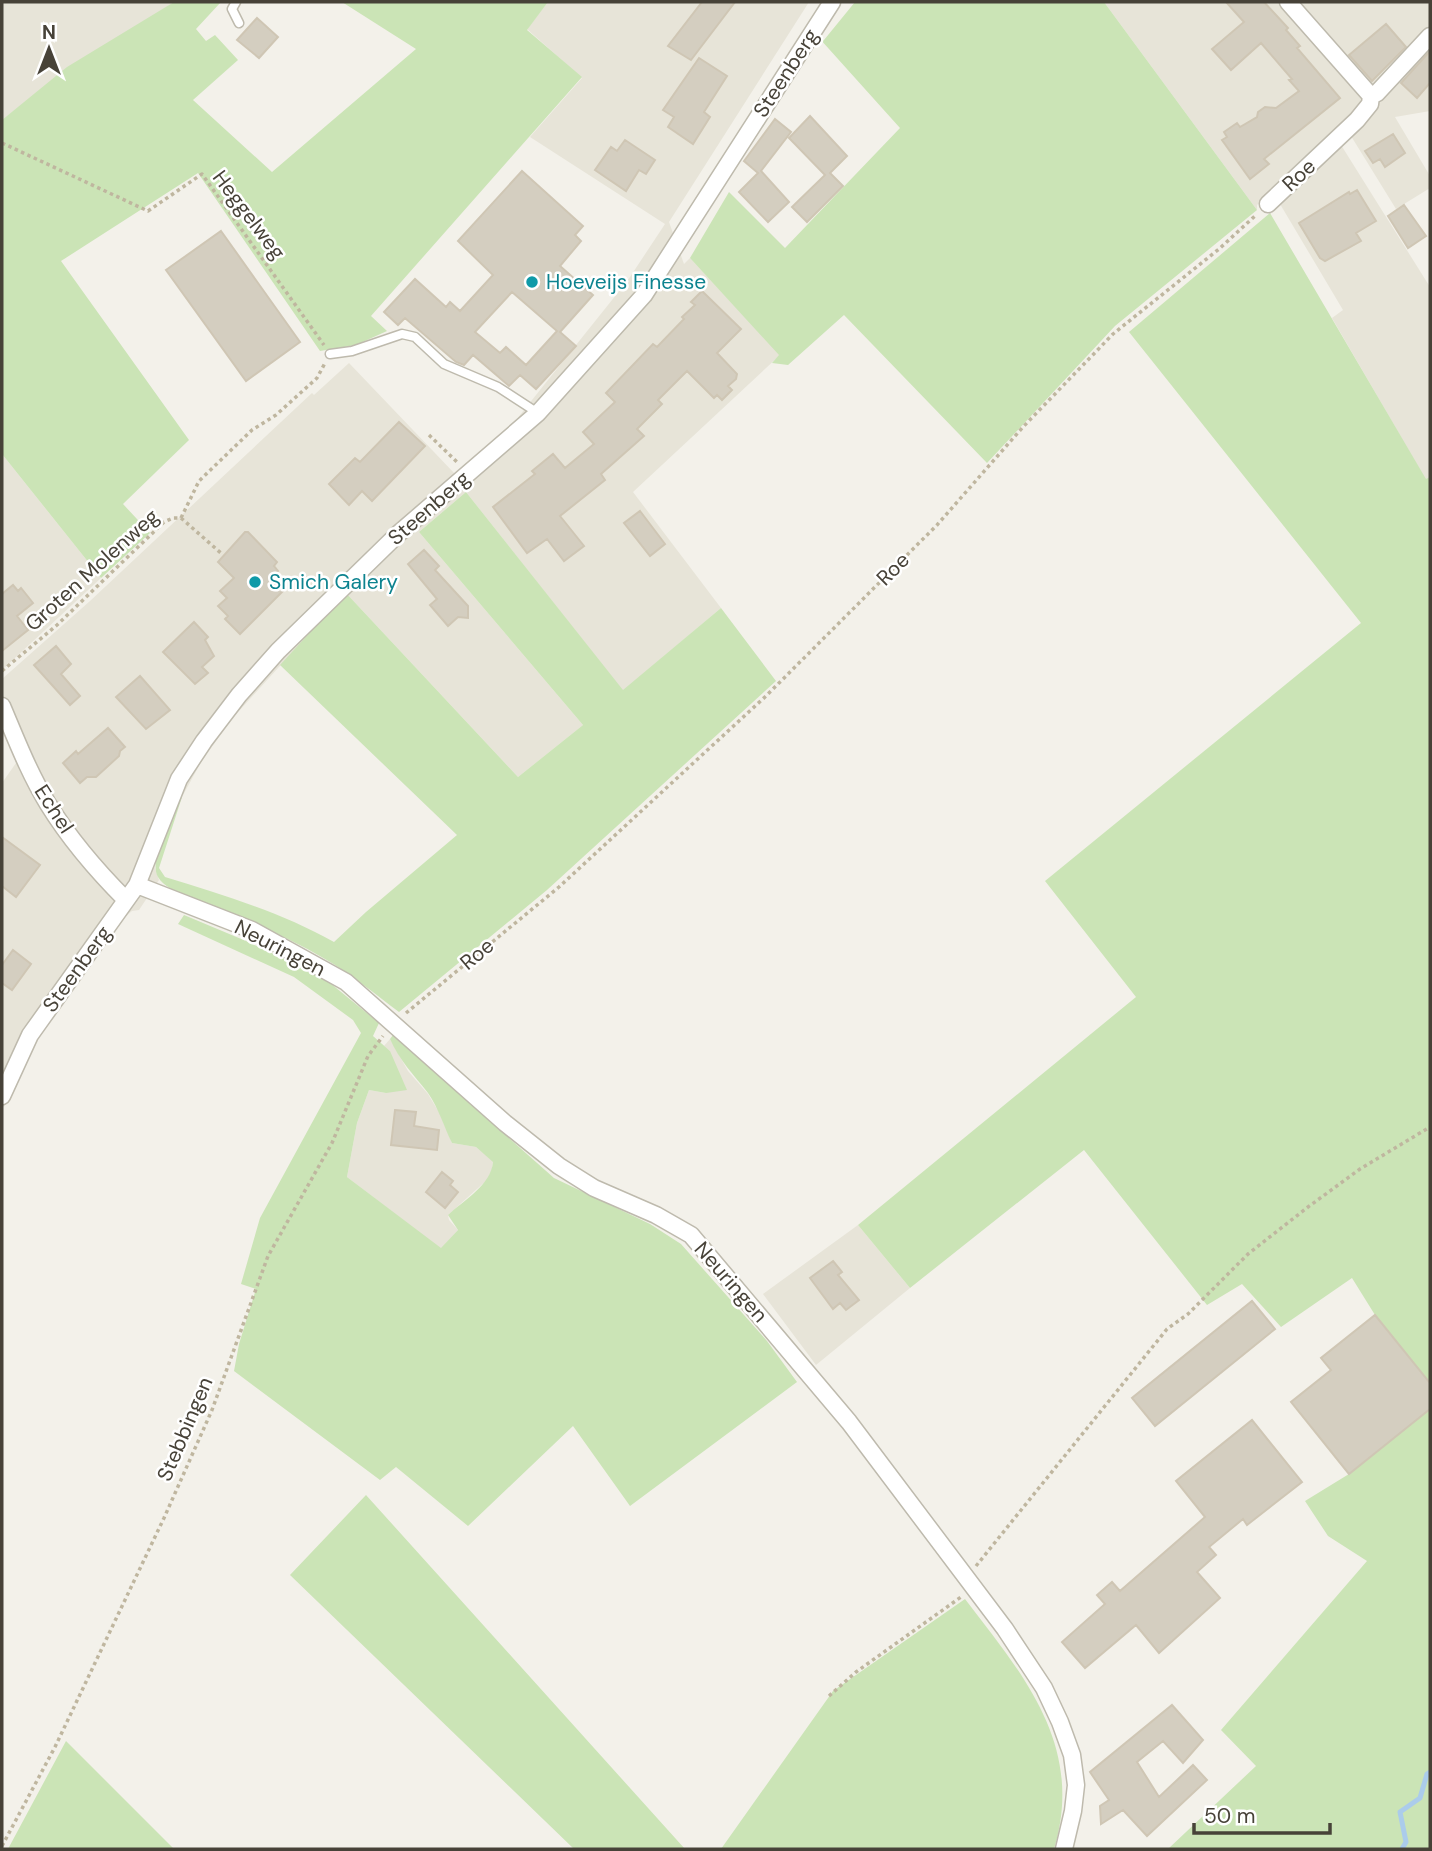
<svg xmlns="http://www.w3.org/2000/svg" width="1432" height="1851" viewBox="0 0 1432 1851" font-family="'DM Sans',sans-serif">
  <style>
    .residential { fill: #e7e4d8 }
    .green { fill: #cbe4b6 }
    .lines { fill: none; stroke-linecap: round; stroke-linejoin: round }
    .stream { stroke: #abcceb; stroke-width: 5 }
    .building { fill: #d4cec0; stroke: #cfc6b4; stroke-width: 2; fill-rule: evenodd }
    .service-casing { stroke: #bebaad; stroke-width: 11 }
    .minor-casing { stroke: #bebaad; stroke-width: 19 }
    .path { stroke: #bfb69f; stroke-width: 3.5; stroke-dasharray: 3.5 3.5; stroke-linecap: butt }
    .service { stroke: #fff; stroke-width: 8 }
    .minor { stroke: #fff; stroke-width: 16 }
    .culture-dot { fill: #0f9aa8; stroke: #fff; stroke-width: 2.5 }
    .labels { text-anchor: middle; dominant-baseline: central; stroke-width: 5; stroke-linejoin: round; paint-order: stroke }
    .street-label { font-size: 21px; fill: #474238; stroke: #fff }
    .culture-label { font-size: 21px; fill: #0d838f; stroke: #fff; text-anchor: start }
  </style>
  <rect width="100%" height="100%" fill="#f3f1ea"/>
  <!-- residential -->
  <path class="residential" d="M2 2H174L33 96 2 120Z
    M548 2H809L669 222 684 264 690 258 780 355 633 492 721 608 623 691 466 492 419 532 583 725 518 777 346 593 230 721 200 764 182 797H178L154 865 159 880 139 910 132 911 125 917 35 1043 4 1107 2 1106V783L16 763 2 725V679L90 601 312 393 314 395 349 363 455 474 512 425 628 280 665 224 530 137 582 78 527 29Z
    M1104 2H1430V111L1395 117 1430 176V188L1396 209 1351 136 1341 145 1430 287V477L1426 480 1332 318 1343 310 1280 204 1290 173 1257 205V210Z
    M2 454 101 578 2 670Z
    M390 1039 408 1071 428 1094 440 1114 452 1143 476 1147 493 1161 492 1170 487 1180 448 1215 449 1220 458 1230 441 1249 347 1177 357 1123 369 1090 386 1093 390 1051 384 1046Z
    M858 1225 910 1288 816 1365 763 1294Z"/>
  <!-- green -->
  <path class="green" d="M174 2H221L196 29 206 41 215 35 238 60 193 100 272 172 416 49 342 2H548L527 30 582 77 371 316 387 331 356 345 320 351 198 173 61 261 189 440 123 504 150 533 101 578 2 454V120L67 67Z
    M855 2H1104L1257 210 1115 326 987 463 844 315 788 365 772 363 779 355 690 258 729 192 785 248 900 128 820 39 824 40Z
    M1270 213 1426 479 1430 477V1383L1375 1315 1352 1278 1281 1327 1242 1284 1207 1305 1084 1150 910 1288 858 1225 1136 997 1045 881 1361 623 1129 332Z
    M466 492 623 690 721 608 776 681 547 890 399 1012C375 994 351 974 325 959 295 941 261 926 229 913 211 906 168 894 158 877 148 860 171 815 179 797H182L159 868 165 877C223 895 281 912 334 942L366 912 457 835 280 665 346 593 518 777 583 725 419 532Z
    M184 915 246 941 324 978 379 1023 373 1036 390 1051 407 1090 386 1093 369 1090 357 1123 347 1177 441 1248 458 1230 448 1215C464 1200 491 1185 493 1162L476 1147 452 1143C444 1127 439 1109 428 1093 414 1075 399 1060 390 1039L393 1035 554 1178 650 1224 681 1244 767 1341 797 1382 630 1506 573 1426 468 1526 396 1467 380 1480 234 1371 239 1344 256 1289 241 1284 260 1218 361 1033 353 1020 294 977 178 924Z
    M1430 1409V1849H1168L1256 1766 1221 1730 1367 1561 1328 1536 1305 1501 1349 1474Z
    M366 1495 685 1849H574L290 1575Z
    M965 1599C1024 1676 1085 1746 1054 1849H721L833 1691Z
    M66 1741 174 1849H8Z"/>
  <g class="lines">
    <!-- stream -->
    <path class="stream" d="M1402 1849 1406 1842 1400 1812 1420 1798 1427 1774 1430 1772"/>
  </g>
  <!-- building -->
  <path class="building" d="M702 2H735L691 60 668 46Z
    M1226 2H1264L1288 28 1286 30 1300 46 1297 48 1340 98 1264 159 1269 164 1250 179 1222 140 1227 137 1224 132 1237 123 1240 127 1257 117 1258 112 1265 107 1276 108 1299 91 1289 80 1292 79 1261 43 1231 70 1212 49 1244 22Z
    M257 18 278 37 259 58 237 40Z
    M1386 24 1406 47 1372 81 1349 55Z
    M1430 51V83L1417 98 1401 83Z
    M699 58 727 76 704 112 710 117 693 144 668 127 674 117 663 110Z
    M810 116 847 156 830 173 843 186 807 222 792 207 825 175 789 138Z
    M775 119 791 132 761 171 789 202 768 222 739 192 758 173 744 161Z
    M1393 134 1405 153 1385 167 1380 159 1373 163 1365 151Z
    M625 140 655 160 646 174 639 170 626 191 595 170 611 147 617 151Z
    M522 171 583 226 575 235 581 241 560 266 593 295 560 332 576 346 536 389 520 375 509 386 473 355 464 365 456 362 405 318 398 325 384 312 415 279 446 307 450 302 460 311 493 275 458 241ZM512 292 557 331 526 365 506 347 500 353 475 332Z
    M1357 190 1376 221 1356 233 1361 241 1325 261 1320 258 1299 223 1349 192 1350 194Z
    M1404 205 1426 236 1408 248 1388 216Z
    M221 231 300 342 246 381 166 270Z
    M702 291 741 329 717 353 737 374 736 379 728 386 732 390 722 400 717 395 714 398 687 371 658 400 662 404 637 429 644 436 601 474 605 480 560 516 584 546 564 561 547 539 527 553 493 507 535 474 532 471 553 454 565 468 594 444 583 432 615 402 606 393 653 344 657 347 684 319 682 317 695 305 691 302Z
    M399 422 425 446 372 501 362 491 349 505 329 484 355 458 360 462Z
    M640 511 665 544 650 556 624 523Z
    M245 532H248L277 562 274 566 278 571 274 575 286 588 240 634 225 619 228 616 218 606 227 598 220 591 234 578 218 562Z
    M424 550 439 566 435 570 468 606V618L458 617 448 626 430 605 437 599 408 564Z
    M13 585 18 591 21 588 33 603 17 616 28 630 2 651V594Z
    M194 622 208 637 205 640 214 656 202 667 208 673 195 684 163 652Z
    M56 646 71 664 61 674 80 696 70 705 34 665Z
    M140 676 170 710 146 729 116 697Z
    M108 728 125 747 120 751 119 756 96 777H87L80 783 63 763 76 751 78 754Z
    M2 837 40 865 16 897 2 886Z
    M13 950 31 964 12 990 2 983V965Z
    M395 1110 416 1112 414 1126 439 1130 437 1150 391 1145Z
    M442 1172 453 1181 450 1185 458 1192 445 1208 426 1192Z
    M833 1261 842 1272 838 1275 859 1300 846 1310 840 1303 833 1309 810 1278Z
    M1252 1301 1275 1329 1155 1426 1132 1398Z
    M1375 1315 1430 1383V1409L1349 1474 1291 1402 1331 1370 1321 1358Z
    M1252 1420 1302 1482 1247 1525 1243 1519 1209 1547 1216 1555 1197 1572 1220 1598 1159 1653 1136 1625 1085 1668 1062 1642 1105 1604 1097 1595 1112 1582 1120 1591 1205 1517 1176 1481Z
    M1172 1705 1203 1740 1183 1763 1163 1741 1137 1762 1159 1797 1193 1765 1207 1780 1147 1836 1123 1810 1101 1824 1100 1806 1109 1800 1090 1772Z"/>
  <g class="lines">
    <!-- service casing -->
    <g class="service-casing">
      <path id="service" d="M236 2 232 9 239 23
        M330 354 352 351 402 334 415 337 444 364 498 387 538 413"/>
    </g>
    <!-- minor casing -->
    <g class="minor-casing">
      <path id="minor" d="M1288 2 1371 96
        M1268 204 1357 120 1370 104 1371 96 1377 93 1430 36
        M2 706C16 739 29 773 48 804 69 838 97 871 126 900
        M137 885 252 930 346 982 505 1123 559 1166 594 1188 656 1215 691 1235 849 1422 1005 1629 1044 1688 1060 1722 1072 1755 1076 1785 1073 1811 1064 1849
        M2 1096 30 1035 137 885 179 779 204 741 239 695 278 651 398 534 538 413 644 295 832 2"/>
    </g>
    <!-- path -->
    <path class="path" d="M2 143 148 211 202 174 324 345
      M429 435 457 462
      M181 518 199 481 252 430 276 415 317 378 325 363
      M181 518 222 554
      M2 671 57 625 164 522 173 518H181
      M406 1013 559 887 766 696 937 525 1023 427 1113 334 1219 249 1256 215
      M976 1566 1167 1329 1188 1314 1248 1254 1308 1207 1360 1169 1430 1127
      M829 1696 856 1672 961 1597
      M2 1846 55 1747 164 1518 212 1410 268 1256 332 1143 368 1056 383 1036"/>
    <!-- service -->
    <use href="#service" class="service"/>
    <!-- minor -->
    <use href="#minor" class="minor"/>
  </g>
  <!-- markers -->
  <g class="culture-dot">
    <circle cx="532" cy="282" r="7"/>
    <circle cx="255" cy="582" r="7"/>
  </g>
  <g class="labels">
    <!-- street labels -->
    <g class="street-label">
      <text transform="translate(786 73) rotate(-57)">Steenberg</text>
      <text transform="translate(1299 175) rotate(-43)">Roe</text>
      <text transform="translate(249 215) rotate(53)">Heggelweg</text>
      <text transform="translate(429 508) rotate(-41)">Steenberg</text>
      <text transform="translate(893 569) rotate(-45)">Roe</text>
      <text transform="translate(92 570) rotate(-42)">Groten Molenweg</text>
      <text transform="translate(54 809) rotate(57)">Echel</text>
      <text transform="translate(280 948) rotate(27)">Neuringen</text>
      <text transform="translate(477 954) rotate(-40)">Roe</text>
      <text transform="translate(77 969) rotate(-54)">Steenberg</text>
      <text transform="translate(731 1282) rotate(49)">Neuringen</text>
      <text transform="translate(185 1429) rotate(-67)">Stebbingen</text>
    </g>
    <!-- culture labels -->
    <g class="culture-label">
      <text x="546" y="282">Hoeveijs Finesse</text>
      <text x="269" y="582">Smich Galery</text>
    </g>
  </g>
  <!-- border -->
  <rect width="1432" height="1851" fill="none" stroke="#474238" stroke-width="7"/>
  <!-- north arrow -->
  <g transform="translate(49 49)" stroke="#ffffff" stroke-width="5" paint-order="stroke">
  <path d="M0-5L12 26L0 18L-12 26Z" fill="#474238"/>
  <text y="-10" font-size="19" font-weight="bold" text-anchor="middle" fill="#474238">N</text>
  </g>
  <!-- scale -->
  <path d="M1194 1823v10h136v-10" fill="none" stroke="#474238" stroke-width="3.5"/>
  <text x="1204" y="1823" font-size="21" fill="#474238" stroke="#ffffff" stroke-width="5" paint-order="stroke">50 m</text>
</svg>
